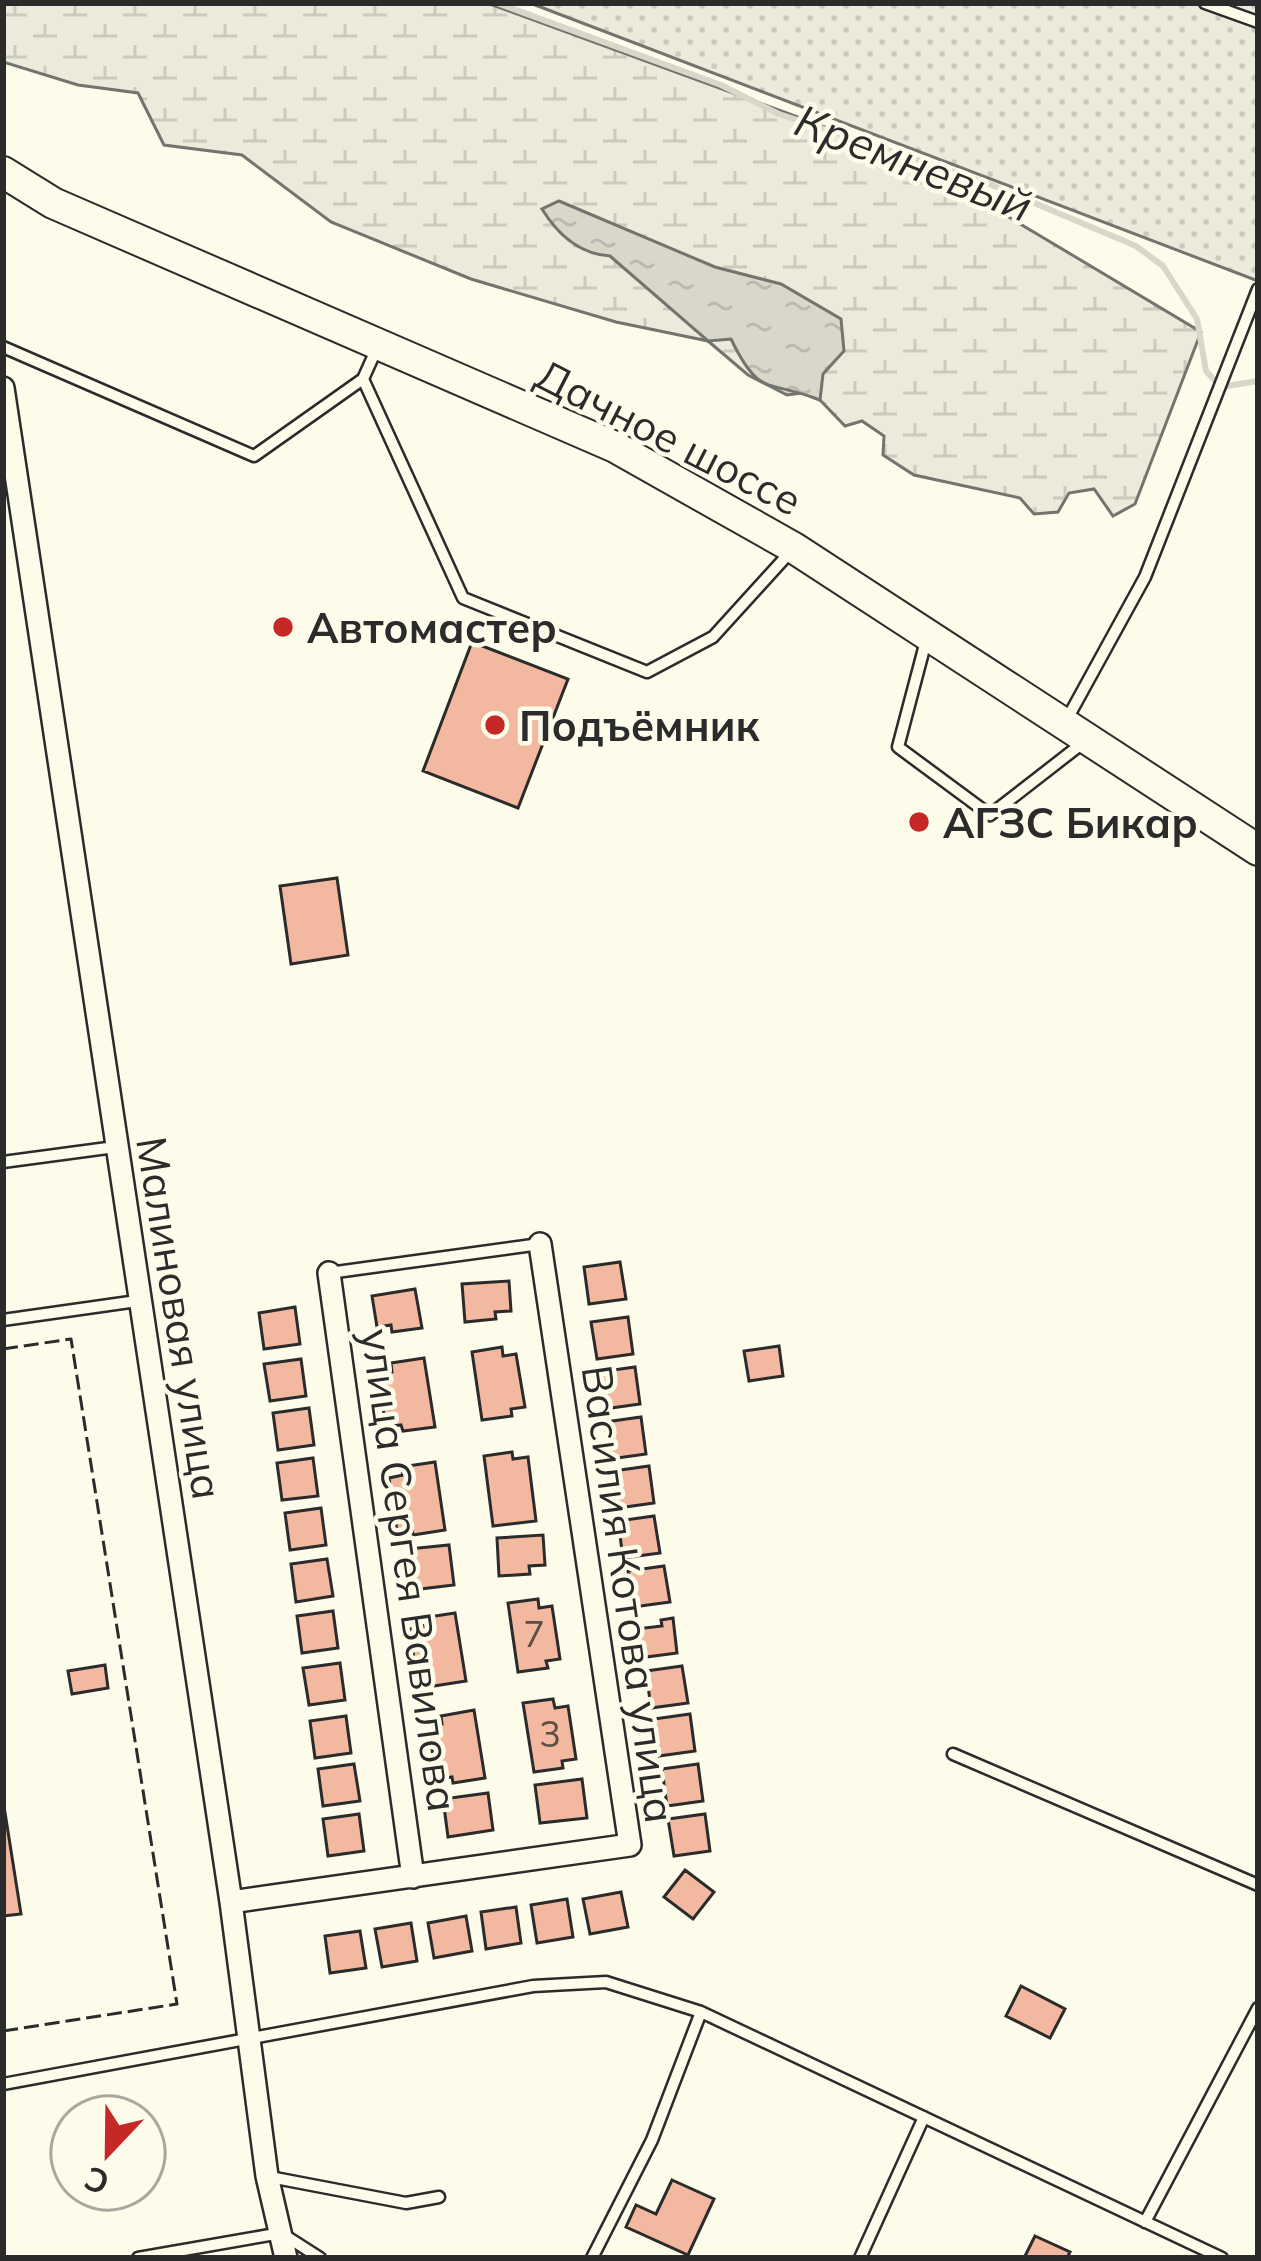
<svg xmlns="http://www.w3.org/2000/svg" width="1261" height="2261" viewBox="0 0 1261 2261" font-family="Mulish,sans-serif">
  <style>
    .grass { fill: url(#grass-dots); stroke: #74746e; stroke-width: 3 }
    .wetland { fill: url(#wetland-marsh); stroke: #74746e; stroke-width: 3 }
    .water { fill: url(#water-ripples); stroke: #74746e; stroke-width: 3 }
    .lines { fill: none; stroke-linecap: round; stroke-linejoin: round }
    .stream { stroke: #d8d7c9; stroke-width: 6 }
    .building { fill: #f2b8a0; stroke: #2b2b2b; stroke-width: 3 }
    .service-casing { stroke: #2b2b2b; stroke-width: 15 }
    .minor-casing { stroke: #2b2b2b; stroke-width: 26 }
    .secondary-casing { stroke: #2b2b2b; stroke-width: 34 }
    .service { stroke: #fdfbea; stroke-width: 10 }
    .minor { stroke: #fdfbea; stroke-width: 21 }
    .secondary { stroke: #fdfbea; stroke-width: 30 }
    .fence { stroke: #2b2b2b; stroke-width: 3; stroke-dasharray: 15 6; stroke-linecap: butt }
    .poi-dot { fill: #c62828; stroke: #fdfbea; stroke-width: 4.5 }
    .labels { text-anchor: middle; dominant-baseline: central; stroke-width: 9; stroke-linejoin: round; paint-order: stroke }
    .number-label { font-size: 36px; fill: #5d4e48 }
    .street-label { font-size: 42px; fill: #2b2b2b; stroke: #fdfbea }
    .poi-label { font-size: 42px; font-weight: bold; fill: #2b2b2b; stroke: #fdfbea; text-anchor: start }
    .water-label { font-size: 45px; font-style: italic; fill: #2b2b2b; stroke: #fdfbea }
  </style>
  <defs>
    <pattern id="grass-dots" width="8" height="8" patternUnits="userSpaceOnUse" patternTransform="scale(3)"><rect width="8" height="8" fill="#ecebdb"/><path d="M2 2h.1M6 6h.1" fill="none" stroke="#cbcabc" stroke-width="1.8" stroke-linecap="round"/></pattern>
    <pattern id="wetland-marsh" width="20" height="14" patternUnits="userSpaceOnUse" patternTransform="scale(3)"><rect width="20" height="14" fill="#ecebdb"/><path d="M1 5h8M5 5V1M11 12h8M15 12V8" fill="none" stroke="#cbcabc"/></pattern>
    <pattern id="water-ripples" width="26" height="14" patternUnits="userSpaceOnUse" patternTransform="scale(3)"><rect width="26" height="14" fill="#d8d7c9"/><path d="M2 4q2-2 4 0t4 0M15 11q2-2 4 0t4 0" fill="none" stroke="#bab9ad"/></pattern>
  </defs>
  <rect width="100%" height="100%" fill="#fdfbea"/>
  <!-- grass -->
  <path class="grass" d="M530 3H1258V281Z"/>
  <!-- wetland -->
  <path class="wetland" d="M3 3H487L910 158 1201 332 1135 504 1113 516 1094 489 1069 493 1058 512 1034 514 1020 498 914 475 883 455 884 436 862 421 845 426 820 400 802 393 787 395 748 375 708 341 616 322 471 279 331 222 242 155 164 145 138 93 78 85 3 62Z"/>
  <!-- water -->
  <path class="water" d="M559 201 715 267 781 284 841 319 844 351 823 374 820 400C768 379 760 399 731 339L708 341 610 256C579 254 558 235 542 209Z"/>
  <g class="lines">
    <!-- stream -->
    <path class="stream" d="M497 3 721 85 779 114 987 183 1136 246 1163 266 1197 319 1206 371 1221 387 1258 381"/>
  </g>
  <!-- building -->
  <path class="building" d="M472 642 568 679 518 808 423 771Z
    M337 878 348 955 291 964 280 886Z
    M620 1262 626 1299 589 1304 584 1267Z
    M509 1281 511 1311 495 1312 496 1319 465 1322 462 1284Z
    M415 1289 422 1328 392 1332 391 1325 377 1327 372 1296Z
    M295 1307 300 1344 264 1349 259 1313Z
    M628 1317 633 1354 597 1359 591 1322Z
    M779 1346 783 1376 749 1381 744 1351Z
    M502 1347 503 1356 516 1354 525 1407 511 1409 512 1416 482 1420 472 1352Z
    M424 1358 435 1427 403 1431 401 1425 386 1427 378 1374 392 1372 391 1363Z
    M301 1359 306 1396 270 1401 264 1364Z
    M635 1367 640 1404 604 1409 599 1372Z
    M309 1408 314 1445 278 1450 273 1413Z
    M641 1417 646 1454 610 1459 605 1422Z
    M512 1452 513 1459 528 1457 536 1521 493 1526 484 1456Z
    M313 1458 318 1496 282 1500 277 1463Z
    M435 1462 445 1530 413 1535 412 1528 397 1531 389 1478 403 1475 401 1467Z
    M649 1466 654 1503 618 1508 613 1471Z
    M321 1508 326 1545 290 1550 285 1513Z
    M654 1516 660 1553 623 1558 618 1521Z
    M543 1535 545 1565 529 1566 530 1574 499 1576 497 1538Z
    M449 1545 454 1585 412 1590 408 1549Z
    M327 1559 333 1596 296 1602 291 1564Z
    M664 1566 670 1602 633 1607 628 1571Z
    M538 1599 539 1608 552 1606 560 1659 546 1661 548 1668 518 1672 508 1603Z
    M333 1611 338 1648 302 1653 297 1616Z
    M455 1613 466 1681 434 1686 433 1679 418 1682 409 1629 423 1627 422 1618Z
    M673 1618 677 1653 639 1658 636 1629 662 1626 661 1620Z
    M340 1663 345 1700 309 1705 303 1668Z
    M105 1665 108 1688 72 1694 68 1671Z
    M682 1666 688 1703 651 1708 646 1671Z
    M553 1699 555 1708 568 1706 576 1759 562 1761 563 1768 534 1772 523 1703Z
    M474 1710 485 1778 453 1783 452 1777 437 1779 428 1726 442 1724 441 1716Z
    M690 1714 695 1751 659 1756 654 1719Z
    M346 1716 351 1753 315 1758 310 1721Z
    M354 1764 360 1801 323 1806 318 1769Z
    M698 1764 703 1801 667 1806 662 1769Z
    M582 1779 587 1818 540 1823 535 1785Z
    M488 1793 493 1830 448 1837 443 1799Z
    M3 1800 21 1914 3 1916Z
    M359 1814 364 1851 328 1856 323 1819Z
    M705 1814 710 1851 674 1856 668 1819Z
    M685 1870 714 1892 693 1919 664 1897Z
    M621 1892 628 1927 590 1934 583 1899Z
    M567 1899 573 1937 537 1943 531 1905Z
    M516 1907 521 1943 486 1949 481 1912Z
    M466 1916 472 1951 434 1958 428 1923Z
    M411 1923 417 1961 382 1967 375 1929Z
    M360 1931 366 1968 330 1973 325 1936Z
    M1021 1986 1065 2009 1050 2038 1006 2016Z
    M672 2180 714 2199 688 2255 626 2227 636 2205 656 2214Z
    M1035 2236 1070 2252 1067 2258H1024Z"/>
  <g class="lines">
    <!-- service casing -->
    <g class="service-casing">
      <path id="service" d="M1205 3 1258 22
        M3 347 254 456 363 379 377 348
        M363 379 463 598 647 672 713 637 793 549
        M927 637 898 747 990 815 1084 742
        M1066 721 1145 577 1258 289
        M3 1162 115 1147
        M329 1273 540 1244
        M3 1320 137 1301
        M953 1754 1258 1885
        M3 2084 533 1986 606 1982 701 2012 1222 2258
        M270 2177 406 2203 439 2197
        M1145 2222 1258 2008
        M138 2258 281 2233 320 2258
        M592 2258 652 2140 701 2012
        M860 2258 924 2117"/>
    </g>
    <!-- minor casing -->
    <g class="minor-casing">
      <path id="minor" d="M3 388 231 1902 267 2176 286 2258
        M329 1273 413 1877
        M231 1902 630 1845 540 1244"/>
    </g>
    <!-- secondary casing -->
    <g class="secondary-casing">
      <path id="secondary" d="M3 172 53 203 615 447 794 548 1258 850"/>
    </g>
    <!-- service -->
    <use href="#service" class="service"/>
    <!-- minor -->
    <use href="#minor" class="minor"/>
    <!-- secondary -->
    <use href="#secondary" class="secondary"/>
    <!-- fence -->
    <path class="fence" d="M3 1349 71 1339 177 2004 3 2031"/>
  </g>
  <!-- markers -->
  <g class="poi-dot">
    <circle cx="283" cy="627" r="12"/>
    <circle cx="495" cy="725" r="12"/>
    <circle cx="919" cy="822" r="12"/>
  </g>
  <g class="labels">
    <!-- number labels -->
    <g class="number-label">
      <text x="534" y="1633">7</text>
      <text x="550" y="1733">3</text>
    </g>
    <!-- street labels -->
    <g class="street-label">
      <text transform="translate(669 437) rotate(27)">Дачное шоссе</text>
      <text transform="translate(180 1318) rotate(81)">Малиновая улица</text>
      <text transform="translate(410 1570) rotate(82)">улица Сергея Вавилова</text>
      <text transform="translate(629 1594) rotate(82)">Василия Котова улица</text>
    </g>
    <!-- poi labels -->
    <g class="poi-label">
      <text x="307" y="627">Автомастер</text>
      <text x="519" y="725">Подъёмник</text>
      <text x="943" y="822">АГЗС Бикар</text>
    </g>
    <!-- water labels -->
    <g class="water-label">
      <text transform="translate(914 162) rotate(21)">Кремневый</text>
    </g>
  </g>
  <!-- border -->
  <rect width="1261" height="2261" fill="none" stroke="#2b2b2b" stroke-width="12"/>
  <!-- north arrow -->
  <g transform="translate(108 2153) rotate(202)"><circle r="57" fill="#fdfbea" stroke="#a9a89e" stroke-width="3"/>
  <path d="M0-9L21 45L0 30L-21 45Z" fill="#c62828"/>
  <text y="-18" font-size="33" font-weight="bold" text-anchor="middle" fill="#2b2b2b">С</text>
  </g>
</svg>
